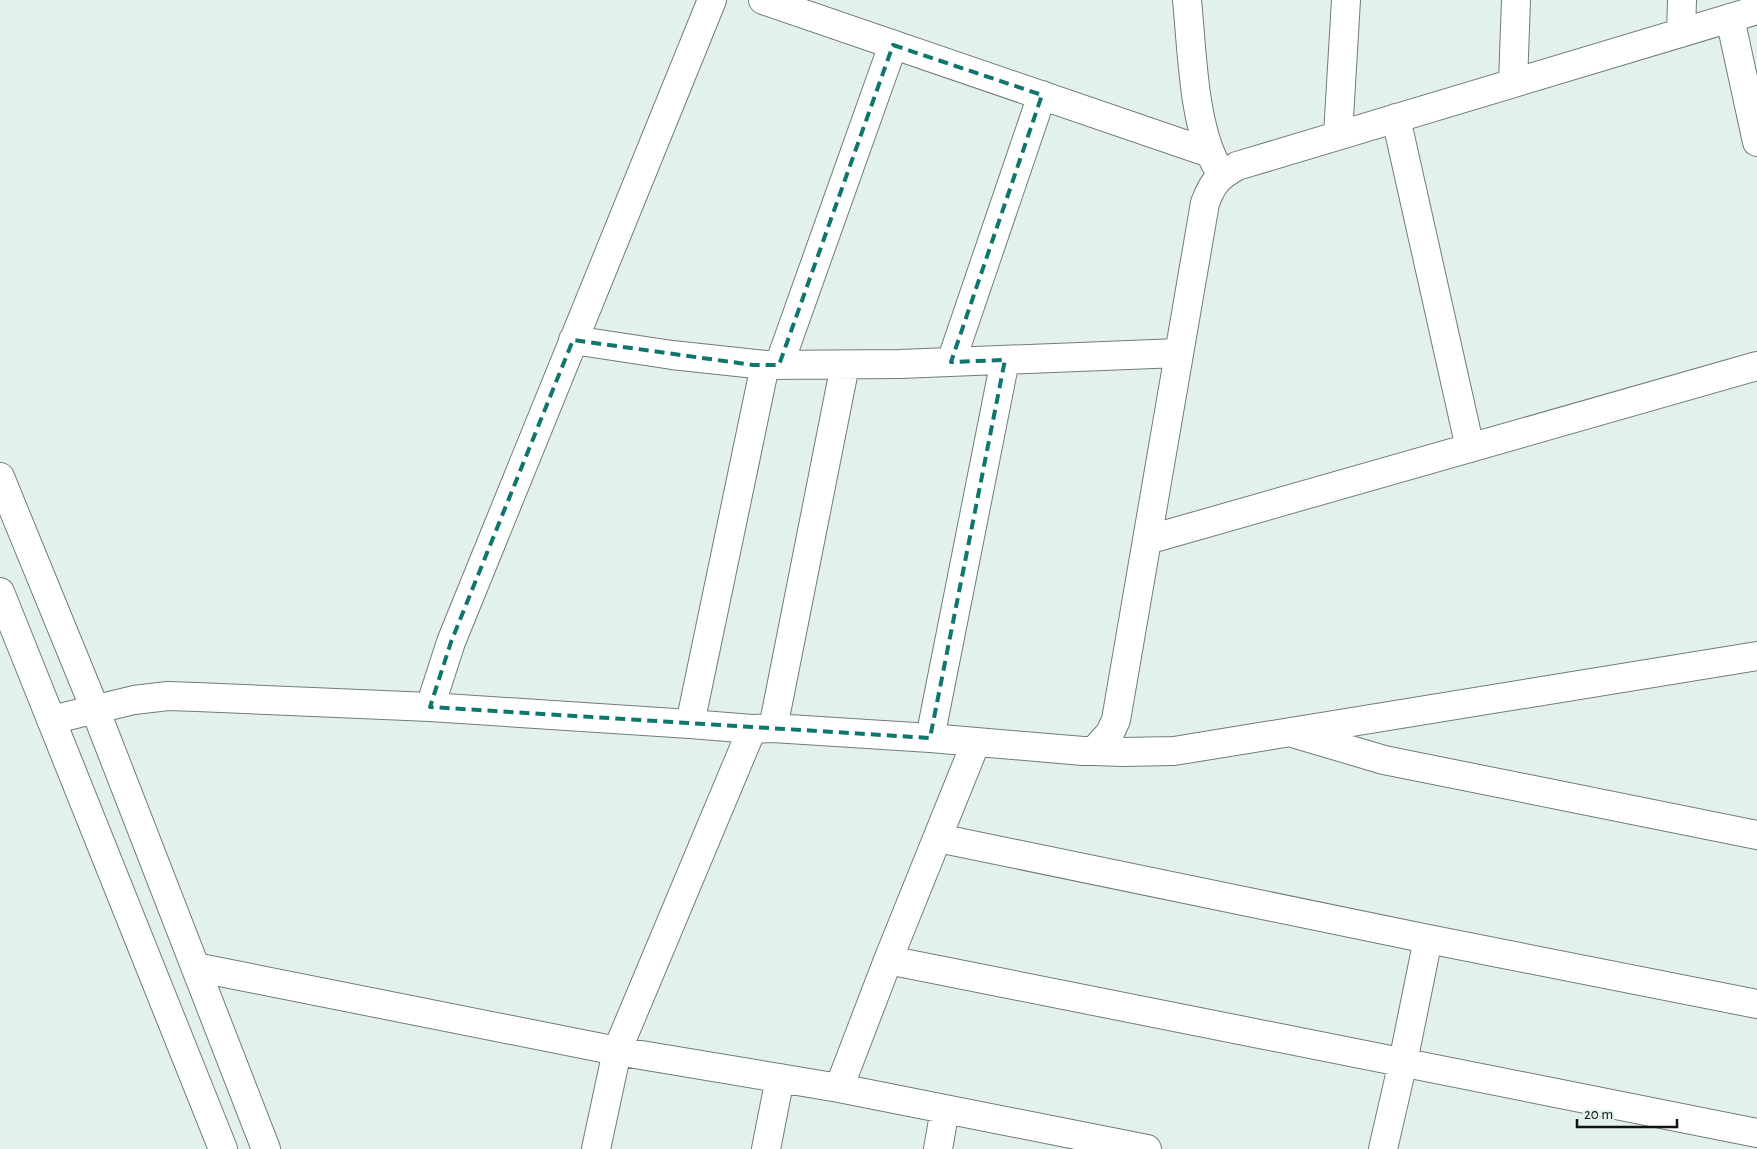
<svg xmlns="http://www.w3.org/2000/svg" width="1757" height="1149" viewBox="0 0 1757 1149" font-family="'Alegreya Sans',sans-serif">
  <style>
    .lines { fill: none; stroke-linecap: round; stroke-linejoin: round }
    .minor-casing { stroke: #707c78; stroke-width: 30 }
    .minor { stroke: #fff; stroke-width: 28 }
    .marked { fill: none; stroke: #0f766e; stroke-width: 4; stroke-dasharray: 10 6; stroke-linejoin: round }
  </style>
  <rect width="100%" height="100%" fill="#e3f1ed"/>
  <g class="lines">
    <!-- minor casing -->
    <g class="minor-casing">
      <path id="minor" d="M763 0 1210 153
        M1187 0C1192 49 1193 122 1216 165
        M1730 18 1757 142
        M1681 33 1682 0
        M1513 83 1516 0
        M1396 118 1470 448
        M1338 135 1346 0
        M573 340 672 355 765 365 900 364 1179 353
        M951 362 1042 95
        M779 365 893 45
        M0 477 95 709 266 1149
        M1147 540 1757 366
        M0 592 223 1149
        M430 707 451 642 712 0
        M51 720 134 700 168 696 197 697 430 707 690 724 752 729 773 728 930 738 1083 751H1094L1110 733 1116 720 1205 203C1213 182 1218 177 1237 166L1757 10
        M690 724 765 365
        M773 728 845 365
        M1296 734 1384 760 1757 835
        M930 738 1005 360
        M1094 751 1122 752 1174 751 1757 656
        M938 838 1428 939 1757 1004
        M888 960 1757 1133
        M195 967 617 1051 839 1088 1147 1149
        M839 1088 888 960 976 742
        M596 1149 617 1051 752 729
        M766 1149 780 1078
        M938 1149 945 1109
        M1383 1149 1403 1062 1428 939"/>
    </g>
    <!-- minor -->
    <use href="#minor" class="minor"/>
  </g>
  <!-- marked area -->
  <path class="marked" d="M893 45 1042 95 951 362 1005 360 930 738 430 707 451 642 573 340 753 365H779Z"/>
  <!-- scale -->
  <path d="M1577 1119v8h100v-8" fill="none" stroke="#0f1413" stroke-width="2.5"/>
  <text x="1584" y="1119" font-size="15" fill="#0f1413" stroke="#e3f1ed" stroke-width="4" paint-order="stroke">20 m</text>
</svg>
